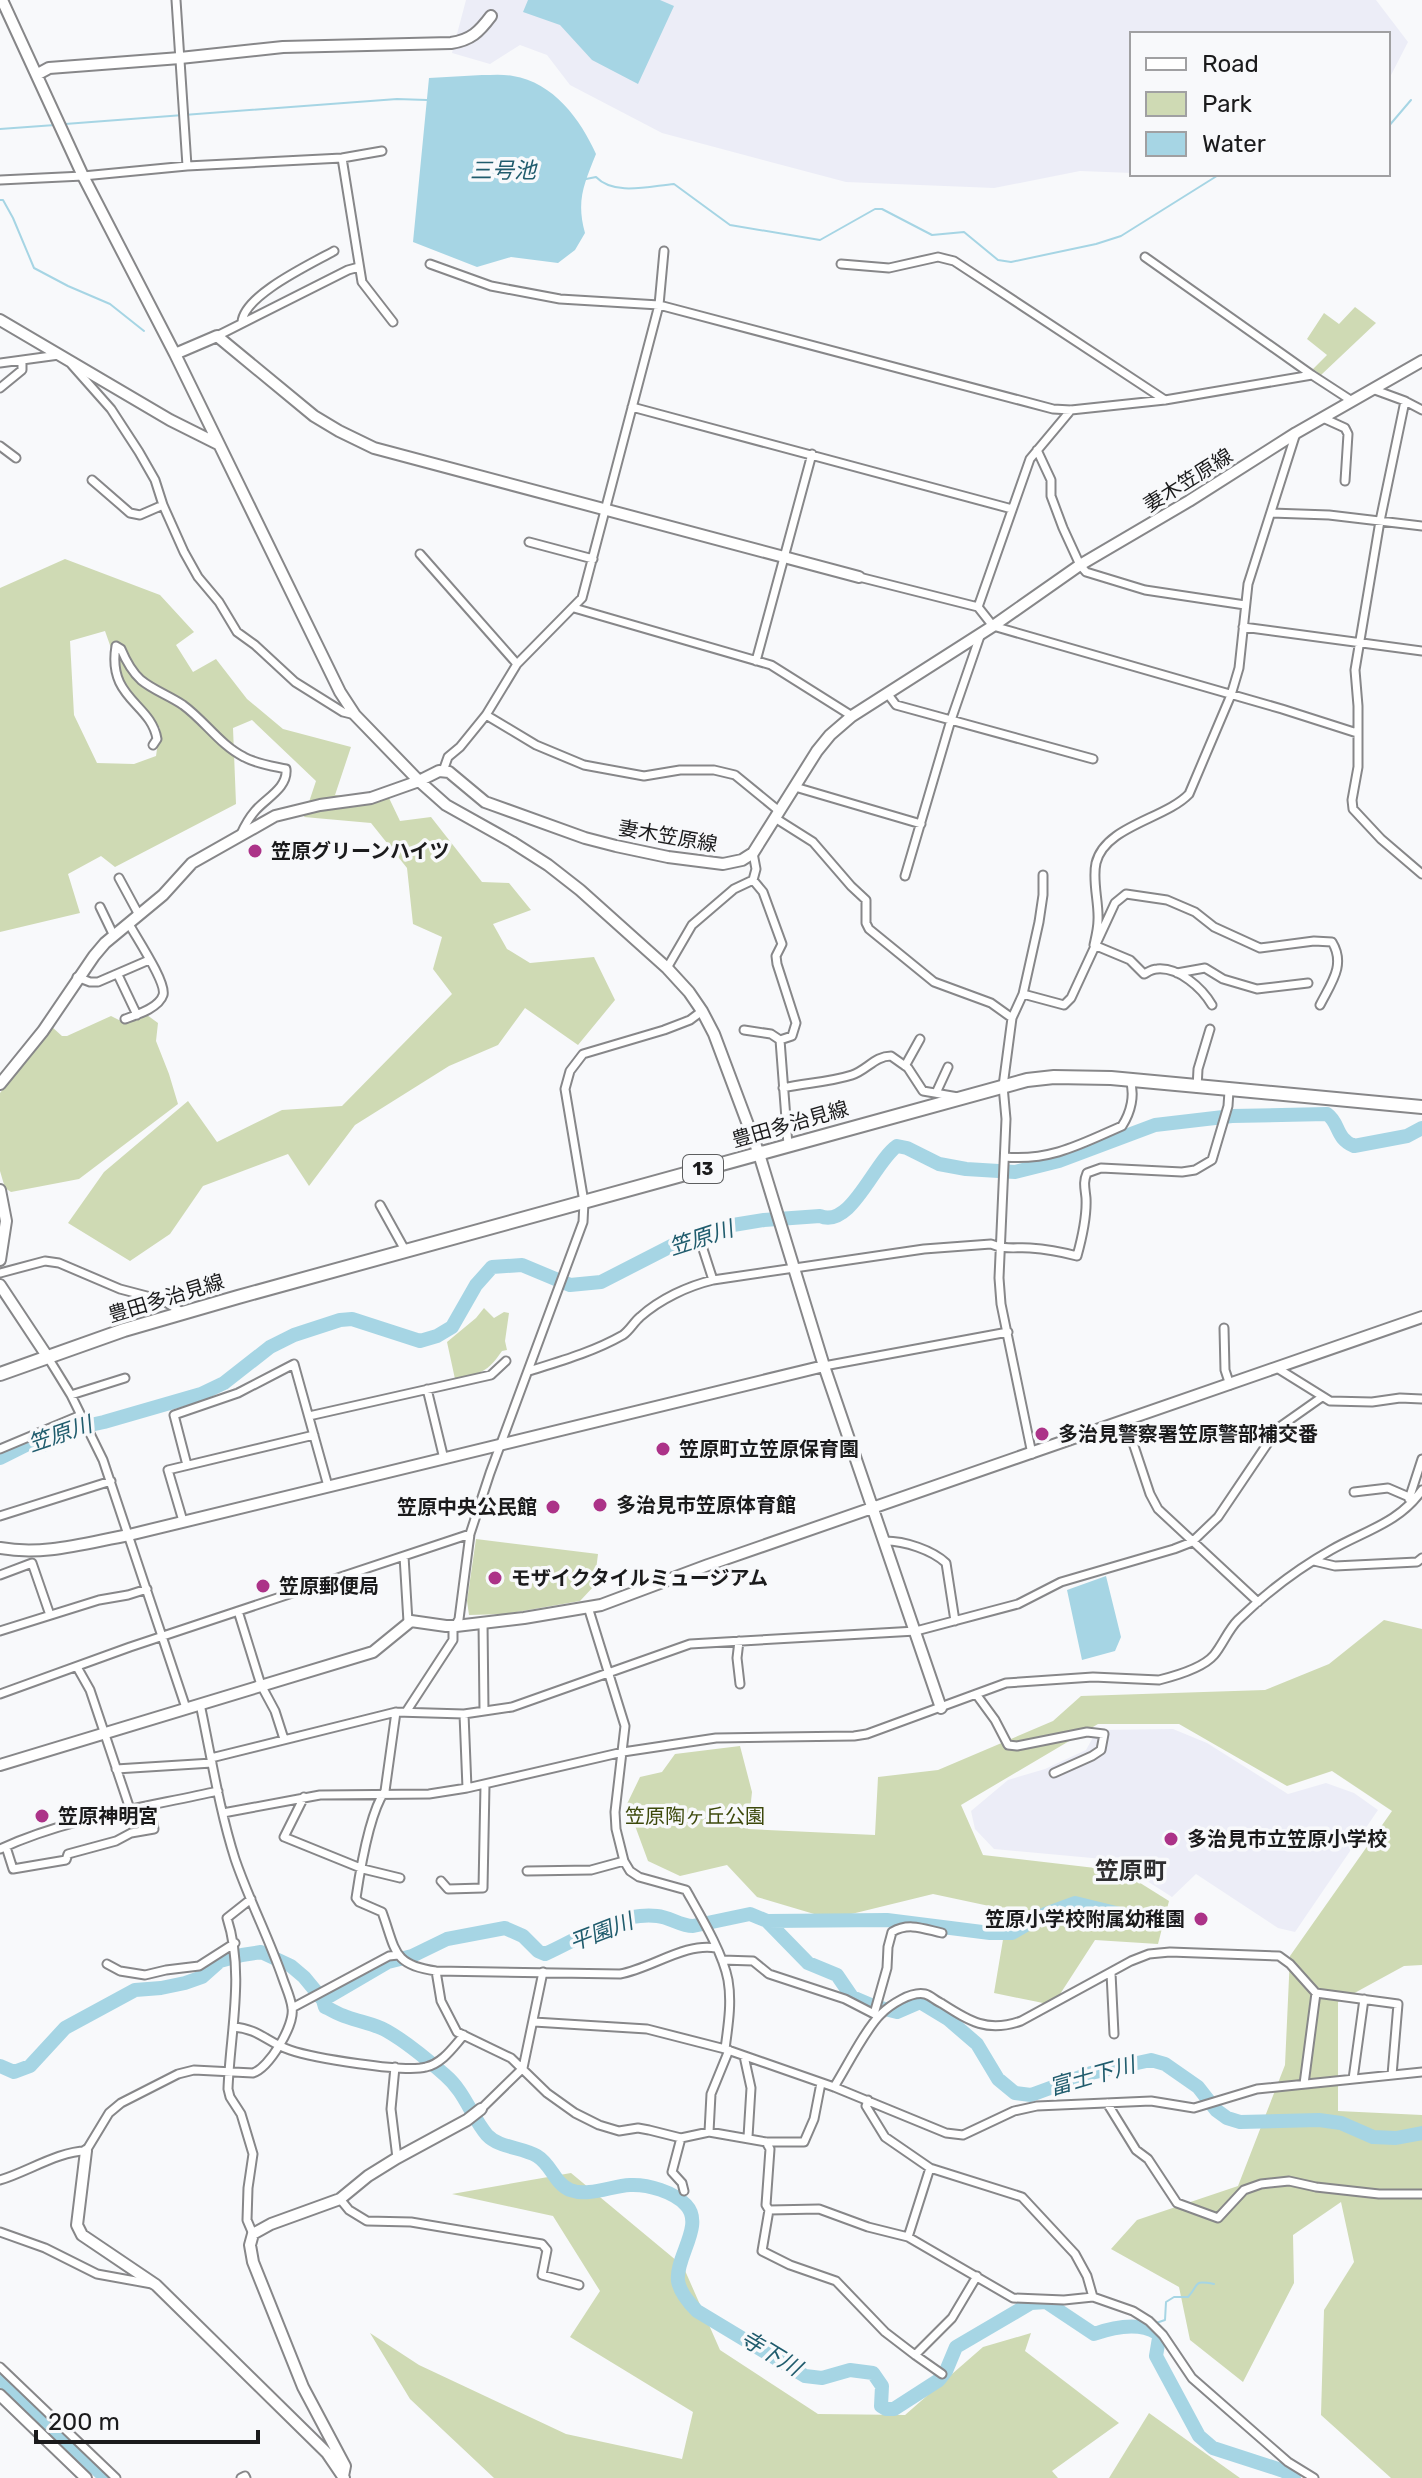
<svg xmlns="http://www.w3.org/2000/svg" width="1422" height="2478" viewBox="0 0 1422 2478" font-family="Rubik,'Noto Sans JP',sans-serif">
  <style>
    .built { fill: #ecedf7 }
    .green { fill: #cfdab4; fill-rule: evenodd }
    .water { fill: #a6d5e4 }
    .lines { fill: none; stroke-linecap: round; stroke-linejoin: round }
    .stream { stroke: #a6d5e4; stroke-width: 2 }
    .river { stroke: #a6d5e4; stroke-width: 14 }
    .street-casing { stroke: #878789; stroke-width: 11 }
    .secondary-casing { stroke: #878789; stroke-width: 14 }
    .primary-casing { stroke: #878789; stroke-width: 16 }
    .street { stroke: #fff; stroke-width: 7 }
    .secondary { stroke: #fff; stroke-width: 10 }
    .primary { stroke: #fff; stroke-width: 12 }
    .poi-dot { fill: #ac3388; stroke: #f8f9fb; stroke-width: 3 }
    .labels { text-anchor: middle; dominant-baseline: central; stroke-width: 7; stroke-linejoin: round; paint-order: stroke }
    .shield { fill: #f8f9fb; stroke: #5d5e5f; stroke-width: 2 }
    .shield-label { font-size: 18px; font-weight: bold; fill: #1b1b1c }
    .street-label { font-size: 20px; fill: #1b1b1c; stroke: #f8f9fb }
    .poi-label { font-size: 20px; font-weight: bold; fill: #1b1b1c; stroke: #f8f9fb; text-anchor: start }
    .park-label { font-size: 20px; fill: #3d490c; stroke: #f8f9fb }
    .water-label { font-size: 22px; font-style: italic; fill: #205c6d; stroke: #f8f9fb }
    .quarter-label { font-size: 24px; font-weight: bold; fill: #2f2f31; stroke: #f8f9fb }
  </style>
  <rect width="100%" height="100%" fill="#f8f9fb"/>
  <!-- built -->
  <path class="built" d="M466 0H1376L1408 42 1388 81V34H1132V173L1080 171 994 188 846 182 662 133 570 85 547 55 520 45 490 64 452 53Z
    M1173 1729 1207 1743 1288 1794 1326 1783 1354 1793 1378 1810 1295 1932 1278 1928 1196 1874 1172 1897 1114 1860 994 1849 975 1829 971 1811 1008 1780 1045 1769 1086 1750 1097 1730Z"/>
  <!-- green -->
  <path class="green" d="M1355 307 1376 323 1321 375 1313 369 1327 355 1307 339 1324 313 1339 324Z
    M65 559 160 595 194 632 176 645 193 672 216 659 247 699 283 729 351 747 335 795 389 798 400 821 431 817 482 882 509 883 531 910 493 924 507 949 530 963 594 957 615 1000 578 1045 525 1008 498 1045 449 1066 355 1125 309 1186 288 1154 203 1186 170 1234 130 1261 68 1223 104 1172 188 1101 217 1142 282 1110 342 1106 452 994 433 969 442 937 413 924 407 868 371 823 304 817 316 781 252 720 233 728 236 804 115 867 101 856 68 874 80 913 0 932V588ZM105 631 123 682 160 728 156 756 134 764 97 763 74 715 70 641Z
    M147 1015 158 1023 156 1041 169 1074 178 1104 79 1179 11 1192 5 1188 0 1171V1093L52 1027 62 1036H67L111 1016 121 1021Z
    M484 1308 494 1318 504 1312 509 1313 505 1341 507 1350 502 1351C487 1373 481 1373 455 1379L447 1342 476 1318Z
    M476 1539 598 1554 594 1586 580 1601 505 1614 469 1615 467 1601Z
    M1384 1620 1422 1629V1965L1404 1966 1338 2002V2111L1422 2115V2478H1391L1321 2415 1324 2310 1354 2262 1341 2202 1293 2235 1294 2283 1243 2382 1190 2340 1179 2287 1111 2249 1137 2220 1238 2186 1285 2065 1290 1956 1392 1811 1332 1771 1287 1786 1179 1724H1098L961 1805 983 1855 1121 1871 1169 1901 1158 1944 1095 1940 1053 2005 994 1993 1008 1910 933 1894 831 1919 757 1897 727 1865 680 1876 648 1861 627 1804 640 1777 662 1772 675 1754 740 1746 752 1792 748 1829 875 1835 878 1777 938 1770 1053 1721 1081 1696 1265 1690 1329 1664Z
    M571 2173 683 2266 720 2350 818 2414 905 2415 983 2347 1031 2333 1025 2351 1119 2423 1052 2471 1058 2478H494L410 2399 370 2333 419 2365 566 2434 682 2459 693 2412 570 2337 600 2291 553 2216 452 2194Z
    M1149 2413 1240 2478H1109Z"/>
  <!-- water -->
  <path class="water" d="M528 0H660L674 6 638 84 592 60 560 25 523 12Z
    M482 75C492 75 503 74 513 76 553 82 581 120 596 154 584 184 576 201 585 233L575 250 558 263 511 257 477 267 413 242 429 78Z
    M1106 1576 1121 1637 1115 1651 1082 1660 1067 1590Z"/>
  <g class="lines">
    <!-- stream -->
    <path class="stream" d="M65 124 397 99 427 100
      M1388 127 1411 100
      M0 129 55 125
      M586 179 596 177C614 196 650 186 674 184L730 225 820 240 875 209H882L932 235 964 232 998 260 1011 262 1096 244 1121 236 1220 174
      M0 200H3L13 218 34 268 68 286 110 304 144 331
      M1156 2323 1165 2320 1166 2302 1174 2297H1188C1200 2284 1192 2280 1214 2284"/>
    <!-- river -->
    <path class="river" d="M0 1458 30 1443 43 1445 63 1431 104 1422 201 1394 224 1383 270 1347 294 1335 340 1320 352 1319 420 1341 437 1336 452 1327 476 1285 492 1267 522 1265 570 1285 601 1282 683 1240 733 1225 764 1220 820 1216C851 1229 874 1162 897 1146L907 1148 939 1164 966 1169 1015 1172 1059 1161 1155 1125 1232 1116 1327 1114C1340 1123 1335 1138 1354 1146L1407 1136 1422 1128
      M767 1921 808 1963 837 1975 852 1997 873 2006 897 2012 920 2002 948 2019 977 2044 998 2079 1015 2093 1031 2095 1091 2073 1151 2060 1165 2064 1198 2087 1216 2110 1227 2118 1240 2122 1319 2120 1341 2123 1373 2137 1396 2138 1422 2133
      M323 2000 388 1962 412 1956 447 1939 505 1928 523 1936 538 1951 545 1954C581 1938 616 1912 657 1916 670 1917 680 1926 693 1926L750 1914 767 1921 887 1920 990 1933H1012L1045 1914 1075 1903 1124 1915
      M0 2066 14 2072 30 2066 65 2028 135 1990 161 1988 185 1983 202 1977 220 1961 242 1955 261 1952 291 1966 304 1977 323 2000 325 2007C332 2010 339 2015 347 2017 360 2022 375 2024 387 2031 408 2043 428 2060 445 2075 465 2092 471 2116 487 2135 499 2148 522 2147 537 2156 552 2165 554 2183 570 2190 589 2197 611 2186 630 2185 648 2184 674 2192 686 2205 705 2225 675 2257 678 2281 680 2293 689 2303 697 2311L805 2376 822 2378 850 2370 873 2373 882 2386 881 2406 886 2409H894L939 2380 946 2371 956 2347 1031 2303 1046 2302 1094 2334C1114 2327 1139 2322 1157 2333L1159 2338 1156 2356 1199 2436 1213 2448 1284 2471 1294 2478
      M0 2378 106 2478"/>
    <!-- street casing -->
    <g class="street-casing">
      <path id="street" d="M176 0 187 166
        M342 158 362 282 393 322
        M0 180 83 176 187 166 342 158 382 151
        M1145 257 1312 375 1352 401
        M430 264 491 286 560 299 659 305 1053 409 1071 410 1165 400 1312 375
        M841 264 889 268 938 257 954 261 1165 400
        M242 322C244 295 311 264 334 251
        M217 336 348 270 359 267
        M0 363 59 355
        M72 365 111 409 139 452 155 480 163 505 184 552 198 577 219 602 237 632 255 645 295 682 343 712 355 715
        M0 388 22 370V362
        M1375 390 1405 401 1380 521 1355 670 1358 706V767L1352 800 1353 809 1381 839 1422 874
        M1405 401 1422 410
        M632 407 1012 509
        M1323 418 1345 428 1348 434 1345 481
        M0 446 16 458
        M1037 450 1051 480V496L1063 528 1080 565 1086 572 1145 590 1245 605
        M92 480 130 513 140 515 163 505
        M1271 513 1329 515 1422 526
        M529 542 593 559
        M420 554 517 664
        M859 577 978 607 993 626 1282 709 1357 733
        M978 607 1030 459 1071 410
        M574 608 771 665 852 716
        M1243 627 1422 651
        M756 661 812 454
        M887 693 896 705 1093 759
        M486 715 536 745 584 765 644 776 680 770H714L735 775 779 811
        M153 745 157 739C151 703 107 699 116 646L121 649C126 661 131 671 141 680 153 690 170 696 183 705 205 721 220 745 244 757 257 764 272 766 286 769 288 788 266 798 255 811 249 818 245 825 241 834
        M443 771 448 757 460 747 486 715 517 664 582 598 659 305 664 251
        M795 787 921 824
        M775 818 813 842 851 886 866 900V923L869 929 934 982 991 1003 1012 1018
        M905 876 951 720 980 636
        M119 878 139 915
        M753 880 763 892 782 944 776 956 777 964 796 1023 792 1036 780 1040
        M100 907 114 936
        M1094 945C1096 936 1098 928 1098 920 1099 902 1092 881 1096 863 1105 826 1165 819 1189 794L1231 695 1239 668 1248 584 1296 433
        M1094 945 1130 960 1144 974C1148 972 1152 969 1157 969 1179 967 1202 988 1212 1005
        M667 968 692 925 734 889 753 880 756 869 753 853
        M1177 973 1205 968 1223 979 1257 989 1308 983
        M118 975 137 1015
        M77 977 90 982H98L149 960
        M1023 994 1064 1005 1071 998 1115 903 1126 894 1167 900 1195 912 1214 927 1260 948 1314 941 1332 942C1346 965 1331 983 1320 1005
        M125 1019C136 1015 159 1008 163 995 167 983 136 937 129 924
        M744 1030 771 1034 780 1040 788 1145
        M905 1066 920 1039
        M783 1088C806 1083 830 1082 852 1075 867 1070 875 1056 891 1056L908 1068 923 1091 958 1097
        M1197 1088 1198 1069 1210 1029
        M936 1093 948 1067
        M1005 1157C1051 1161 1081 1144 1122 1126 1131 1112 1135 1095 1130 1080
        M380 1205 405 1250
        M702 1246 713 1280
        M0 1273 45 1261 59 1263 120 1289 162 1300 182 1312
        M1224 1328 1225 1370 1230 1385
        M47 1356 71 1395 103 1460 186 1708
        M824 1366 1008 1332
        M1277 1368 1330 1401 1372 1402 1400 1398 1422 1399
        M529 1371C561 1361 593 1352 623 1335 630 1330 634 1322 640 1317 660 1299 688 1286 713 1280L924 1249 991 1244C1004 1250 1016 1247 1030 1248 1046 1249 1062 1252 1077 1256 1082 1238 1087 1217 1086 1198 1085 1188 1083 1182 1087 1173L1101 1168 1182 1172 1195 1170 1212 1160 1228 1106 1229 1091
        M427 1389 444 1459
        M71 1395 125 1378
        M309 1416 491 1375 506 1361
        M1126 1422 1150 1494 1158 1509 1258 1602
        M0 1449 81 1415
        M1032 1454 1001 1304 999 1278 1006 1119 1003 1086 1012 1018 1023 994 1039 922 1043 895V875
        M187 1465 174 1415 238 1393 294 1364 328 1486
        M1354 1492 1388 1488 1409 1497
        M1409 1499 1422 1459
        M0 1516 111 1481
        M183 1521 168 1470 314 1435
        M885 1541C905 1541 932 1550 946 1563L955 1621
        M404 1556 408 1622
        M1314 1561 1335 1566 1417 1562 1422 1558
        M0 1575 32 1563 50 1615
        M588 1607 625 1726 615 1812 616 1829 624 1861 630 1871 639 1877 686 1890C700 1915 723 1953 728 1980 732 2003 728 2026 725 2049
        M238 1611 261 1685 275 1711 284 1739
        M483 1622 484 1711
        M0 1631 99 1600 128 1595 147 1589
        M739 1641 737 1658 740 1684
        M77 1667 90 1690 130 1809
        M0 1694 130 1647 470 1534
        M976 1694 995 1720 1008 1745 1017 1746 1087 1732 1104 1734 1101 1750 1092 1756 1054 1773
        M396 1712 385 1791C370 1812 360 1871 356 1898L359 1902 382 1912C396 1950 392 1965 436 1971L620 1974C650 1969 686 1942 716 1948
        M406 1712 453 1640V1630L459 1619 470 1534 490 1473 583 1222 584 1202 565 1089 570 1071 583 1054 664 1030 690 1020 702 1011
        M464 1714 467 1788
        M211 1758 396 1712 464 1714 512 1707 690 1644 916 1631 1018 1604 1061 1582 1174 1549 1192 1542 1218 1517 1278 1428 1322 1397
        M116 1769 212 1763
        M304 1797 284 1837 363 1869 400 1878
        M223 1813 320 1795 429 1794 467 1788 623 1752 716 1738 854 1736 867 1734 1006 1683 1093 1677 1159 1680C1175 1676 1203 1668 1214 1655 1223 1644 1228 1630 1238 1620 1265 1594 1299 1568 1331 1550 1364 1531 1399 1523 1422 1490
        M6 1847 13 1869 66 1860 68 1854 116 1841 131 1833 154 1829 150 1806
        M0 1849C66 1818 147 1807 218 1791
        M527 1871 591 1870 624 1861
        M441 1881 448 1889 483 1888 485 1785
        M251 1899 227 1918C245 1973 230 2033 228 2089L230 2097 241 2114 253 2154 248 2188 247 2220 253 2234
        M722 1960 753 1961 769 1974 845 1999 878 2016
        M107 1964 120 1971 145 1975 166 1970 199 1966 235 1943
        M436 1971 441 2001 457 2032 511 2058 547 2093 575 2113 599 2125 619 2131 638 2128 649 2130 681 2138 709 2132 766 2142H804L814 2119 821 2083
        M1111 1973 1114 2034
        M292 2008 389 1956 398 1955
        M874 2014 887 1968 888 1947 892 1932C909 1922 924 1929 942 1933
        M534 2022 647 2029 725 2049 834 2087 946 2133 963 2135 1014 2111 1037 2106 1151 2101 1194 2108 1257 2089 1422 2072
        M233 2027C260 2029 266 2042 290 2050 313 2058 405 2073 426 2067 443 2063 453 2047 464 2035
        M744 2056 751 2088 748 2137
        M395 2067 391 2109 397 2158
        M1353 2079 1364 1999
        M1304 2084 1316 1993
        M834 2087C846 2068 866 2028 881 2014 890 2005 911 1991 925 1994 930 1995 936 2001 941 2003 969 2021 987 2033 1021 2021L1131 1961 1149 1954 1170 1952 1279 1956 1290 1964 1316 1993 1398 2004 1392 2075
        M868 2100 866 2106 885 2137 930 2168 1022 2197 1075 2254 1087 2276 1093 2297
        M1107 2103 1136 2150 1148 2159 1177 2203 1218 2218 1244 2190 1261 2184 1289 2181 1316 2187 1379 2194H1422
        M481 2109 523 2068 543 1972
        M709 2132 711 2094 729 2050
        M681 2138 672 2172 682 2183 684 2191
        M766 2142 770 2149 766 2205 769 2210 819 2209 868 2227 908 2237 1013 2298 1064 2300 1093 2297 1133 2311 1149 2321 1163 2335 1192 2378 1288 2462 1314 2478
        M0 2180C27 2172 59 2151 86 2151L109 2113 121 2103 178 2074 194 2070 253 2073C269 2068 295 2025 292 2008 291 1998 286 1988 283 1979 269 1938 249 1900 235 1859 219 1809 211 1755 200 1704
        M340 2199 349 2210 367 2221 411 2222 542 2244 547 2250 542 2275 579 2285
        M769 2210 762 2251 790 2265 836 2281 885 2332 915 2355 952 2318 977 2276
        M0 2232 45 2248 97 2274 152 2284
        M908 2237 930 2168
        M915 2355 942 2374
        M0 2367 116 2478
        M241 2478 245 2476 246 2478"/>
    </g>
    <!-- secondary casing -->
    <g class="secondary-casing">
      <path id="secondary" d="M38 74 49 68 180 58 283 47 451 43C471 40 479 32 491 16
        M0 320 170 420 218 444
        M175 354 217 336 314 416 339 431 374 448 859 577
        M0 1084 43 1031 94 956 105 943 163 895 192 863 275 816 320 805 371 798 419 781 355 715 340 692 175 354 83 176 2 0
        M0 1190 6 1221 0 1260
        M0 1285 47 1356
        M0 1548C44 1556 85 1543 129 1535L824 1366
        M941 1708 824 1366 759 1154 714 1034 702 1011 689 992 667 968 580 890 548 865 512 842 446 805 419 781 439 771 449 772 485 802 585 838 616 846 668 857 723 864 742 860 753 853 817 751 830 735 852 716 993 626 1080 565 1189 501 1296 433 1422 361
        M0 1765 373 1652 411 1621 446 1626H456L524 1618 601 1605 708 1565 1422 1317
        M86 2151 77 2225 82 2235 156 2285 327 2453 344 2478
        M0 2395 86 2478
        M343 2476 345 2466 303 2387 253 2262 250 2245 253 2234 271 2224 340 2199 368 2176 397 2158 467 2120 481 2109"/>
    </g>
    <!-- primary casing -->
    <g class="primary-casing">
      <path id="primary" d="M0 1374 124 1330 238 1297 1027 1080 1054 1077 1111 1078 1422 1107"/>
    </g>
    <!-- street -->
    <use href="#street" class="street"/>
    <!-- secondary -->
    <use href="#secondary" class="secondary"/>
    <!-- primary -->
    <use href="#primary" class="primary"/>
  </g>
  <!-- markers -->
  <g class="poi-dot">
    <circle cx="255" cy="851" r="8"/>
    <circle cx="1042" cy="1434" r="8"/>
    <circle cx="663" cy="1449" r="8"/>
    <circle cx="600" cy="1505" r="8"/>
    <circle cx="553" cy="1507" r="8"/>
    <circle cx="495" cy="1578" r="8"/>
    <circle cx="263" cy="1586" r="8"/>
    <circle cx="42" cy="1816" r="8"/>
    <circle cx="1171" cy="1839" r="8"/>
    <circle cx="1201" cy="1919" r="8"/>
  </g>
  <g class="labels">
    <!-- shield labels -->
    <rect class="shield" x="683" y="1155" width="40" height="28" rx="6"/>
    <g class="shield-label">
      <text x="703" y="1169">13</text>
    </g>
    <!-- street labels -->
    <g class="street-label">
      <text transform="translate(1188 480) rotate(-32)">妻木笠原線</text>
      <text transform="translate(668 836) rotate(10)">妻木笠原線</text>
      <text transform="translate(790 1124) rotate(-16)">豊田多治見線</text>
      <text transform="translate(166 1298) rotate(-17)">豊田多治見線</text>
    </g>
    <!-- poi labels -->
    <g class="poi-label">
      <text x="271" y="851">笠原グリーンハイツ</text>
      <text x="1058" y="1434">多治見警察署笠原警部補交番</text>
      <text x="679" y="1449">笠原町立笠原保育園</text>
      <text x="616" y="1505">多治見市笠原体育館</text>
      <text x="537" y="1507" text-anchor="end">笠原中央公民館</text>
      <text x="511" y="1578">モザイクタイルミュージアム</text>
      <text x="279" y="1586">笠原郵便局</text>
      <text x="58" y="1816">笠原神明宮</text>
      <text x="1187" y="1839">多治見市立笠原小学校</text>
      <text x="1185" y="1919" text-anchor="end">笠原小学校附属幼稚園</text>
    </g>
    <!-- park labels -->
    <g class="park-label">
      <text x="695" y="1816">笠原陶ヶ丘公園</text>
    </g>
    <!-- water labels -->
    <g class="water-label">
      <text x="503" y="170">三号池</text>
      <text transform="translate(701 1238) rotate(-18)">笠原川</text>
      <text transform="translate(60 1434) rotate(-19)">笠原川</text>
      <text transform="translate(601 1932) rotate(-21)">平園川</text>
      <text transform="translate(1092 2076) rotate(-16)">富士下川</text>
      <text transform="translate(771 2353) rotate(31)">寺下川</text>
    </g>
    <!-- quarter labels -->
    <g class="quarter-label">
      <text x="1131" y="1871">笠原町</text>
    </g>
  </g>
  <!-- legend -->
  <rect x="1130" y="32" width="260" height="144" fill="#f8f9fb" stroke="#a0a0a2" stroke-width="2"/>
  <rect x="1146" y="58" width="40" height="12" fill="#ffffff" stroke="#a0a0a2" stroke-width="2"/>
  <text x="1202" y="72" font-size="24" fill="#1b1b1c">Road</text>
  <rect x="1146" y="92" width="40" height="24" fill="#cfdab4" stroke="#a0a0a2" stroke-width="2"/>
  <text x="1202" y="112" font-size="24" fill="#1b1b1c">Park</text>
  <rect x="1146" y="132" width="40" height="24" fill="#a6d5e4" stroke="#a0a0a2" stroke-width="2"/>
  <text x="1202" y="152" font-size="24" fill="#1b1b1c">Water</text>
  <!-- scale -->
  <path d="M36 2430v12h222v-12" fill="none" stroke="#1b1b1c" stroke-width="4"/>
  <text x="48" y="2430" font-size="24" fill="#1b1b1c" stroke="#f8f9fb" stroke-width="6" paint-order="stroke">200 m</text>
</svg>
